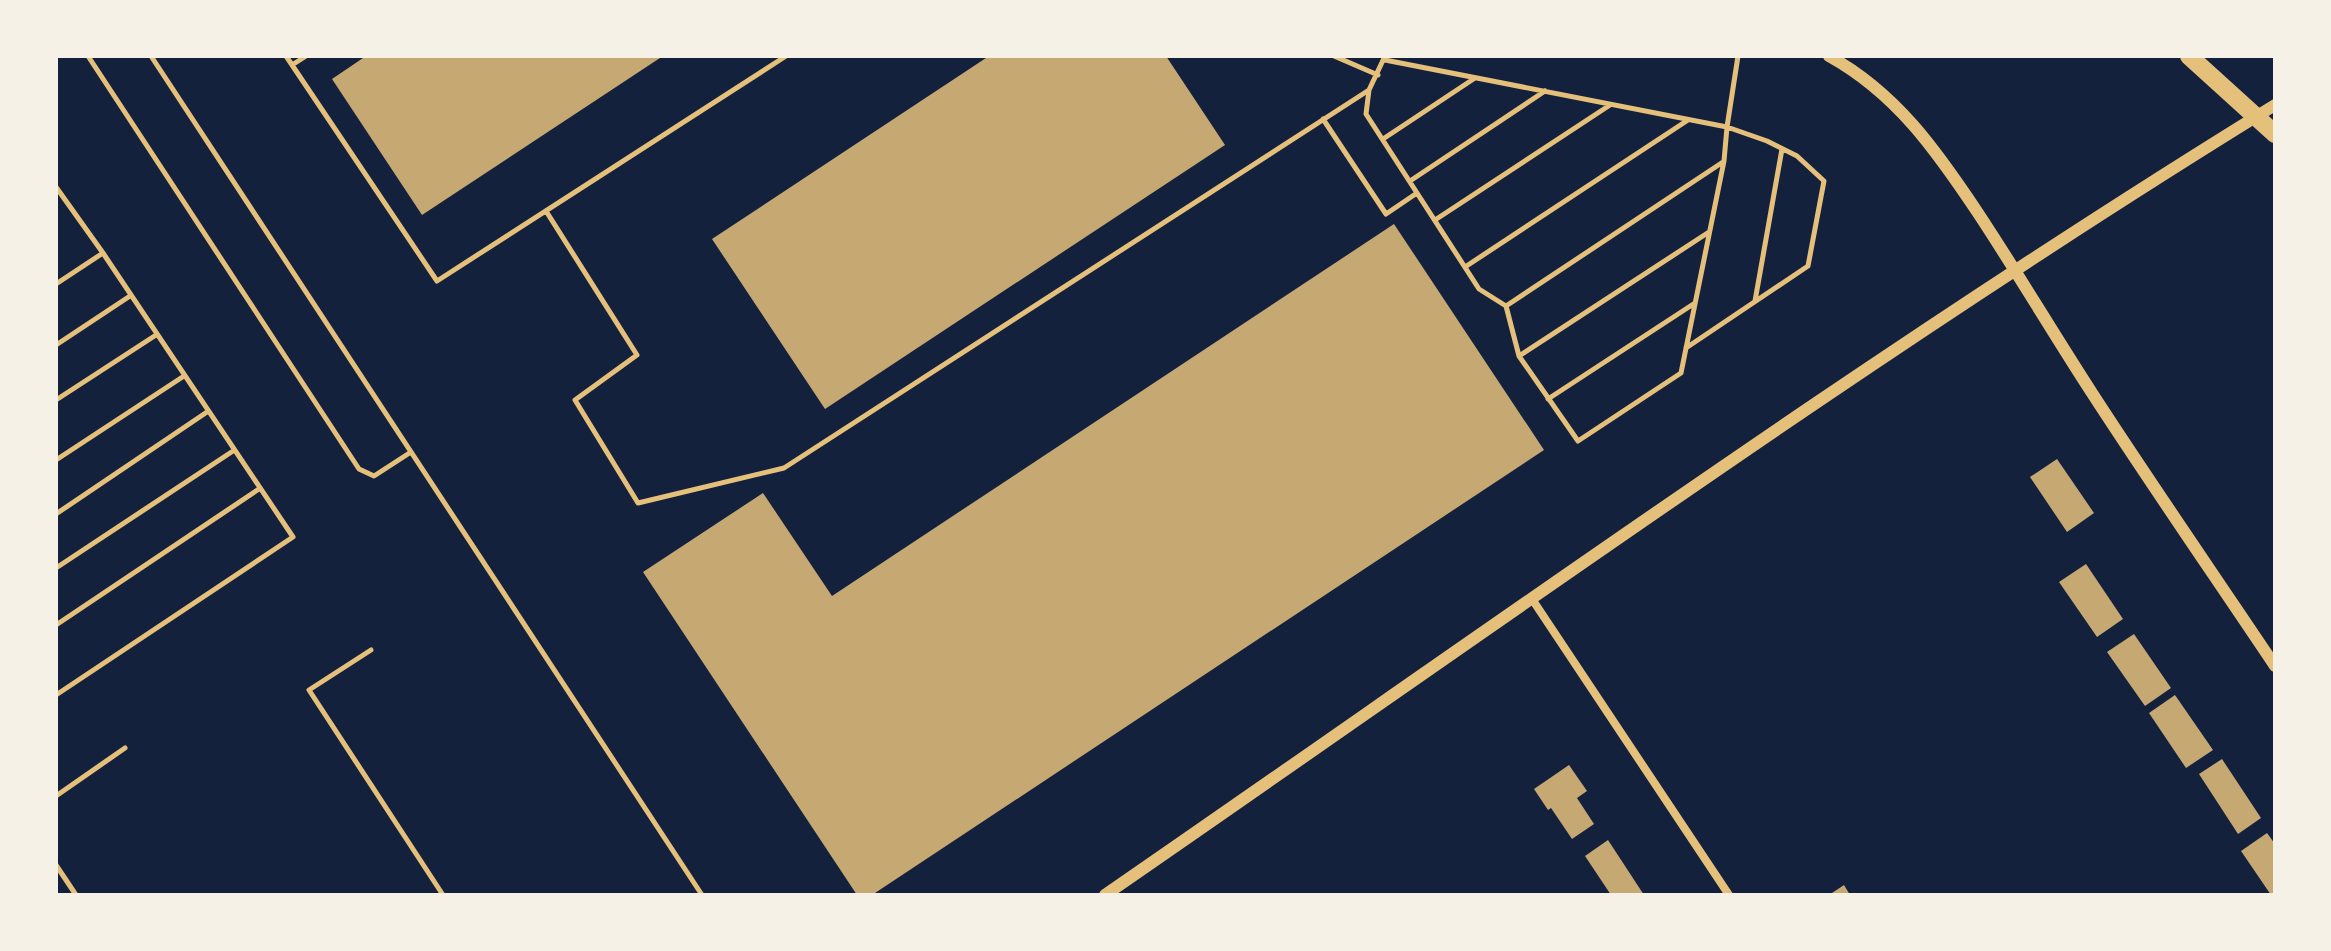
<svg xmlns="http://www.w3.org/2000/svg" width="2331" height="951" viewBox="0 0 2331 951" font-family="'Roboto Condensed',sans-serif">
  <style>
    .building { fill: #c6a872 }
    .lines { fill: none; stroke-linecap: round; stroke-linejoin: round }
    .service { stroke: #e5c07b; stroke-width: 5 }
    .minor { stroke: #e5c07b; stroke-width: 8 }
    .tertiary { stroke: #e5c07b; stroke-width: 12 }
    .motorway { stroke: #e5c07b; stroke-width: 18 }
  </style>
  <rect width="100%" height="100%" fill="#14213d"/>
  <!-- building -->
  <path class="building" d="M366 56H663L422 215 332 79Z
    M989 56H1166L1225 145 825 409 712 239Z
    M1394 224 1544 450 872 895H857L643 572 763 493 832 596Z
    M2057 459 2094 513 2067 532 2030 477Z
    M2086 564 2123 619 2097 637 2059 582Z
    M2134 634 2171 688 2145 706 2107 652Z
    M2175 695 2213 750 2186 768 2149 713Z
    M2222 759 2261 818 2238 834 2199 774Z
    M1569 765 1587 791 1577 798 1594 824 1572 839 1551 808 1548 810 1534 789Z
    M2267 833 2275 844V895H2271L2241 851Z
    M1608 840 1644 895H1611L1585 856Z
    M1844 885 1850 895H1829Z"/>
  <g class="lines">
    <!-- service -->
    <path class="service" d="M88 56 359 469 374 476 411 452
      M151 56 702 895
      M286 56 437 281 786 56
      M1334 56 1378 75
      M1385 60 1727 127 1767 141 1797 156 1824 181 1808 266 1686 348
      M292 65 306 56
      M1369 90 1366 114 1479 289 1506 306 1519 356 1578 441 1681 373 1724 161 1727 127 1738 56
      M1323 119 1386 214 1417 193
      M1383 139 1475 78
      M1410 181 1545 91
      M56 187 103 253
      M546 211 637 355 575 400 638 503 784 468 1369 90 1385 56
      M1435 220 1610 105
      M1465 267 1688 120
      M56 284 103 253 293 537 56 695
      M1755 301 1782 149
      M1506 306 1723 162
      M56 345 130 296
      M1519 356 1709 232
      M1548 399 1695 303
      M56 400 156 335
      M56 460 184 376
      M56 514 207 412
      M56 568 233 451
      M56 625 259 489
      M371 650 309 690 443 895
      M56 796 125 748
      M56 865 76 895"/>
    <!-- minor -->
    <path class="minor" d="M1532 599 1729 895"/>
    <!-- tertiary -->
    <path class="tertiary" d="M1829 56C1896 93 1936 150 1978 213 2017 272 2053 333 2092 393 2151 484 2214 575 2275 666
      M1105 895C1492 628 1874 352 2275 105"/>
    <!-- motorway -->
    <path class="motorway" d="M2189 56 2275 134"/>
  </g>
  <!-- border -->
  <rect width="2331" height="951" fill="none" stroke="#f6f1e7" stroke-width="116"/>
</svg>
